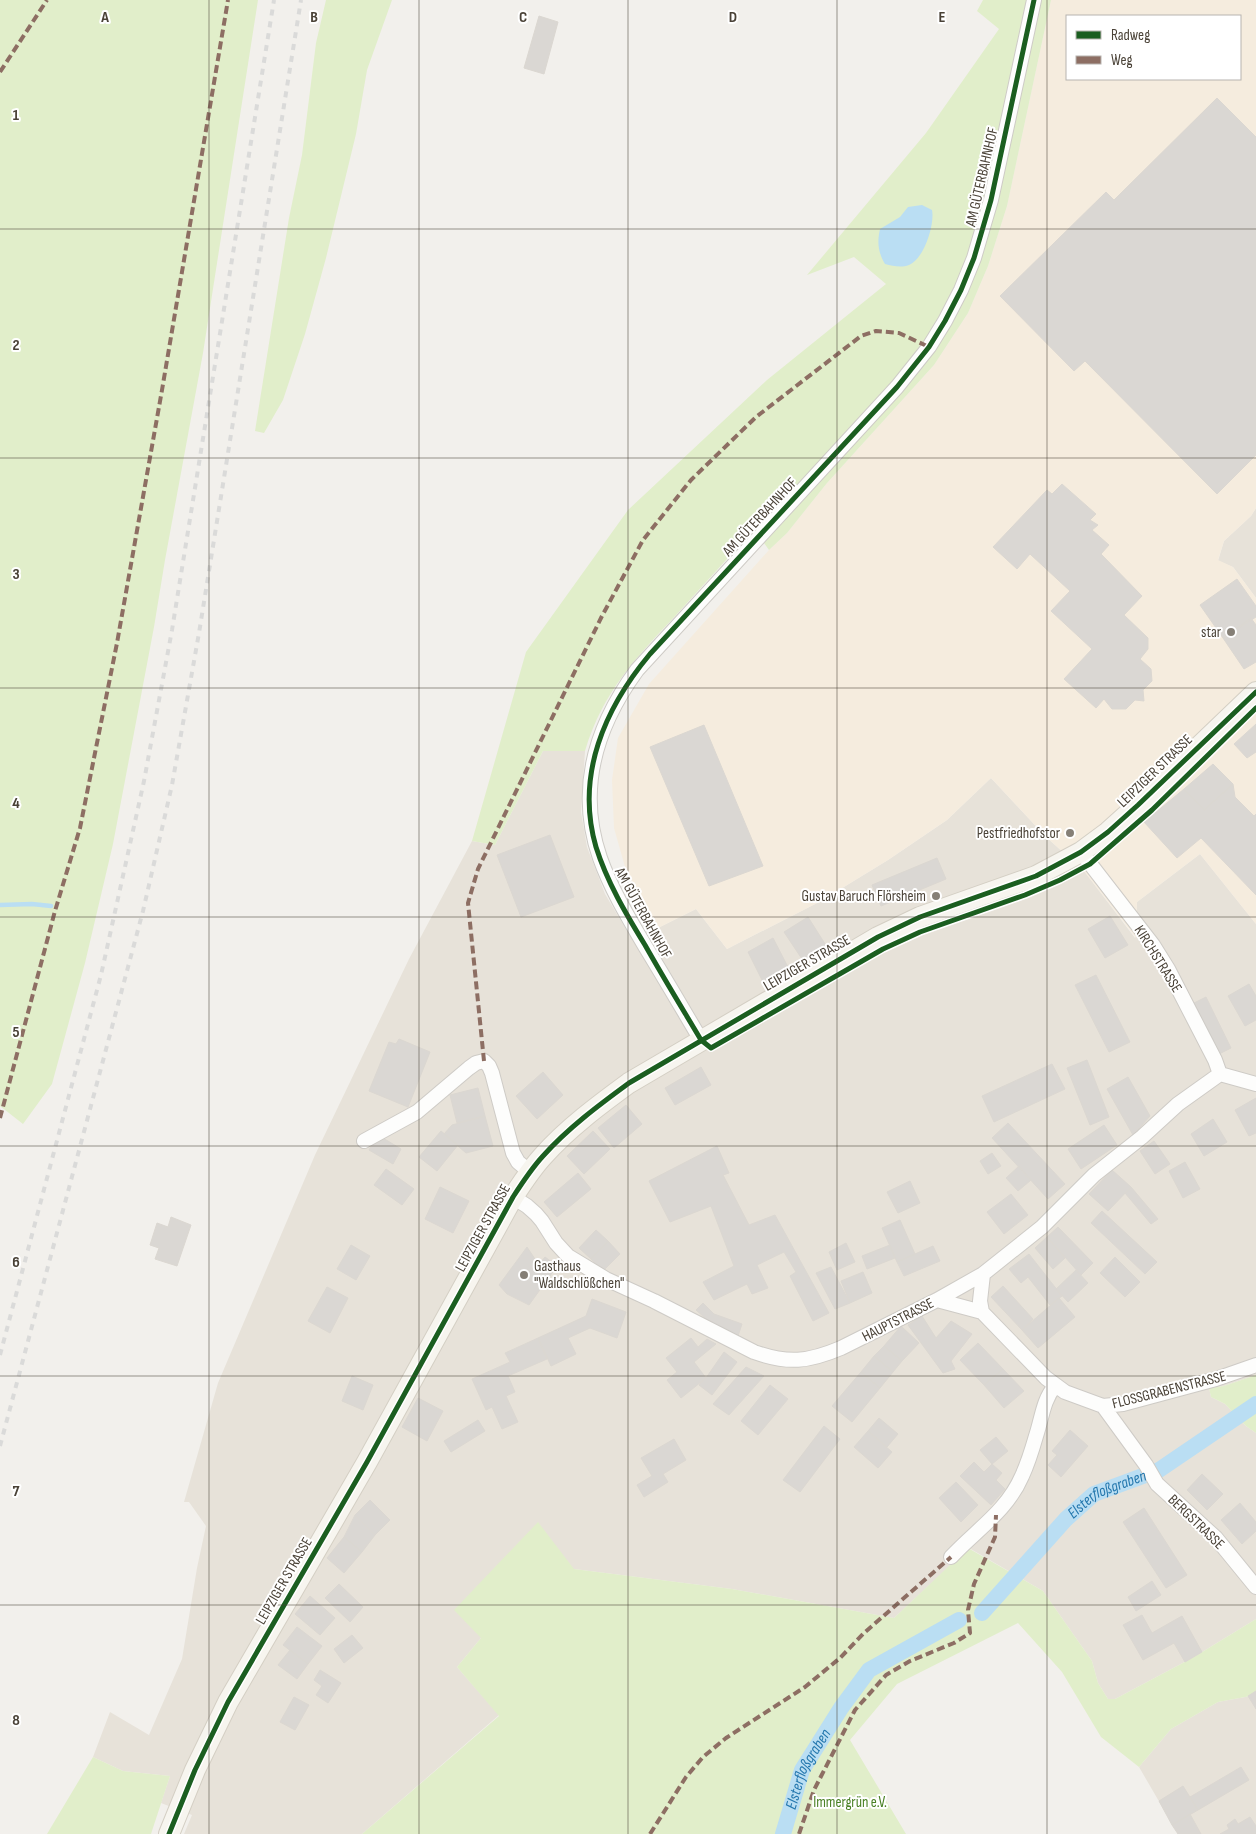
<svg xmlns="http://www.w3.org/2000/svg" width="1256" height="1834" viewBox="0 0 1256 1834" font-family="'Sofia Sans Condensed',sans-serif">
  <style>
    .residential { fill: #e7e2d9 }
    .commercial { fill: #f5ecde; fill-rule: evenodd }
    .green { fill: #e1eeca }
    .water { fill: #badef3 }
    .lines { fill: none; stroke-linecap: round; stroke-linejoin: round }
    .stream { stroke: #badef3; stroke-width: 4.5 }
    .canal { stroke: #badef3; stroke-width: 16 }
    .building { fill: #dad7d3; stroke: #dbd7d1 }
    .street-casing { stroke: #cecbc6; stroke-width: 16 }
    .secondary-casing { stroke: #d4cfc4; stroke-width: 22 }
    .street { stroke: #fdfdfc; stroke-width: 14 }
    .secondary { stroke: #f7f5ef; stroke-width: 20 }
    .rail { stroke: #dadad9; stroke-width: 4; stroke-dasharray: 6 6; stroke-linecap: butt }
    .quiet { stroke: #8d6e63; stroke-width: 4; stroke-dasharray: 8 4; stroke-linecap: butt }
    .cycleway-casing { stroke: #fff; stroke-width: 8 }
    .cycleway { stroke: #1b5e20; stroke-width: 5 }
    .grid { fill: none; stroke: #4a4237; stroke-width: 1; stroke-opacity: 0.55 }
    .poi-dot { fill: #857f76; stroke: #fff; stroke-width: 2 }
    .labels { text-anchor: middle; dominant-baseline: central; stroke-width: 4; stroke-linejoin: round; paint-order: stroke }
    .street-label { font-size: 15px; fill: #4a4237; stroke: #fff }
    .poi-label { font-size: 15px; fill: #4a4237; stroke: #fff; text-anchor: end }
    .park-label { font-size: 15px; fill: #4a8125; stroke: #fff }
    .water-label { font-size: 16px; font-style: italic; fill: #2578ae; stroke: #fff }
    .grid-label { font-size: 16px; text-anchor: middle; font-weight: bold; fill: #4a4237; stroke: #fff; stroke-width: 4; stroke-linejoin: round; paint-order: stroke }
  </style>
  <rect width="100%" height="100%" fill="#f2f0ec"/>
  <!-- residential -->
  <path class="residential" d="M1256 508V598L1233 567 1218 561 1224 541 1251 516Z
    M543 751H585L581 812 587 847 605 894 627 931 656 929 696 909 727 949 821 901 888 860 947 820 991 778 1045 836 1084 871 1135 938 1137 902 1200 854 1256 924V1375L1224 1386 1209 1388 1211 1397 1225 1404 1246 1426 1256 1433V1619L1194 1657 1115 1699H1108L1098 1683 1092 1661 1043 1591 969 1548 894 1618 732 1589 574 1569 481 1638 457 1667 499 1715 362 1834H184L192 1815 161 1803 170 1776 123 1771 93 1757 110 1712 149 1735 182 1659 197 1568 206 1526 189 1502H184L218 1383 315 1155 409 959 472 841 495 845Z
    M1256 1695V1834H1178L1139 1767 1171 1729 1218 1702Z"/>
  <!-- commercial -->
  <path class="commercial" d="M1051 0H1256V508L1251 516 1224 541 1218 560 1233 567 1256 598V924L1200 854 1137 902 1136 938 1084 871 1045 836 991 778 947 820 888 860 821 901 727 949 696 909 656 929 625 867 614 828 612 780 618 738 649 684 769 550 787 533 827 483 934 365 968 313 988 266 1007 206ZM1067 16H1240V79H1067Z"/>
  <!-- green -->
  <path class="green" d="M0 0H258L203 353 165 560 154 627 113 844 85 963 52 1084 23 1124 0 1106Z
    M326 0H392L367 70 356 134 326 258 305 334 283 400 264 433 255 431 289 218 302 155 316 43Z
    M983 0H1051L1007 206 988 266 968 313 934 365 827 483 787 533 769 550 754 529C729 557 703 585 677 614 636 658 603 691 585 751H543L495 845 472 841 526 652 628 510 767 380 886 284 854 257 807 275 926 133 999 29 977 11Z
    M1256 1375V1433L1246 1426 1225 1404 1211 1397 1209 1388 1224 1386Z
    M538 1522 574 1569 732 1589 894 1618 968 1548 1043 1591 1092 1661 1098 1683 1108 1699H1115L1194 1657 1256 1619V1695L1218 1702 1171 1729 1139 1767 1101 1737 1062 1672 1018 1623 897 1684 850 1740 906 1834H362L499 1716 457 1667 481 1638 454 1610Z
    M93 1757 123 1771 170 1776 151 1834H47Z"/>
  <!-- water -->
  <path class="water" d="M922 205 932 210C935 224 924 259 909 265 901 268 893 266 885 264 878 252 877 243 880 229L900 217 908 207Z"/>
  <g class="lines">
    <!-- stream -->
    <path class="stream" d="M0 905 32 904 51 906"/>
    <!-- canal -->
    <g class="canal">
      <path id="s1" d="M982 1613 1066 1519 1094 1494 1159 1470 1256 1404"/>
      <path id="s2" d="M783 1834 802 1770 841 1708 869 1670 959 1620"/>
    </g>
  </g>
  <!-- building -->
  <path class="building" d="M539 16 558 22 544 74 524 68Z
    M1217 98 1256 137V455L1217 494 1085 361 1074 371 1000 296 1106 192 1114 200Z
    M1062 484 1096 514 1090 520 1098 525 1092 530 1109 545 1101 554 1142 596 1124 615 1148 638V649L1140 659 1151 669 1152 681 1143 690 1144 701 1135 700 1126 709H1112L1104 699 1096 708 1064 679 1092 649 1051 611 1070 591 1030 554 1017 569 993 547 1047 490 1052 494Z
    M1237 579 1256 606V617L1223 638 1200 605Z
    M1251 618 1256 625V662L1244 669 1223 638Z
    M1256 724V752L1247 758 1234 744Z
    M704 725 763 866 709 886 650 747Z
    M1213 764 1233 784 1204 810 1184 789Z
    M1233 784 1235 797 1254 816 1256 814V895L1201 838 1177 858 1144 822 1184 789 1204 810Z
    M550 835 574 897 521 917 497 855Z
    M937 858 946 879 881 906 872 885Z
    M1110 916 1128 945 1105 958 1088 929Z
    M808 917 827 947 804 962 784 932Z
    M773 938 789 969 763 982 748 952Z
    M1096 975 1130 1042 1109 1052 1075 985Z
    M1249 984 1256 996V1020L1245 1026 1228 996Z
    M1206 997 1231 1048 1217 1055 1192 1004Z
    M399 1039 430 1052 408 1107 369 1091 389 1042 396 1044Z
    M1087 1060 1109 1117 1090 1125 1067 1068Z
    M1052 1064 1065 1089 994 1122 982 1096Z
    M701 1067 711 1085 675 1105 665 1088Z
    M543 1072 563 1095 537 1119 516 1096Z
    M1128 1077 1150 1116 1133 1135 1107 1089Z
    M478 1088 485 1116 457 1123 450 1095Z
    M1256 1098V1133L1249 1136 1235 1110Z
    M626 1105 642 1124 614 1148 598 1128Z
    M485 1116 493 1146 466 1153 444 1134 452 1125Z
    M1213 1119 1227 1142 1204 1156 1191 1134Z
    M1008 1123 1065 1184 1048 1199 992 1138Z
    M1104 1125 1117 1145 1081 1169 1068 1149Z
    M441 1131 458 1145 437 1171 419 1157Z
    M593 1131 610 1149 584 1174 567 1156Z
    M378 1135 401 1149 393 1164 369 1150Z
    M1154 1141 1170 1164 1155 1174 1140 1151Z
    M717 1146 729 1173 723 1175 749 1225 775 1215 829 1313 813 1321 790 1276 796 1272 784 1252 757 1265 768 1288 752 1294 747 1284 714 1300 703 1282 734 1266 711 1206 670 1222 649 1181Z
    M992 1153 1001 1166 988 1174 980 1161Z
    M1185 1162 1200 1189 1183 1198 1169 1171Z
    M1019 1166 1031 1180 1018 1191 1006 1178Z
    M386 1169 414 1189 402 1205 374 1185Z
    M1112 1170 1131 1187 1108 1211 1089 1194Z
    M578 1173 591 1189 557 1217 544 1202Z
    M910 1181 920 1203 898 1213 887 1192Z
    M440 1187 469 1201 453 1233 425 1219Z
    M1131 1187 1158 1219 1151 1224 1125 1193Z
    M1011 1194 1028 1215 1004 1234 987 1212Z
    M1102 1211 1157 1262 1145 1274 1091 1223Z
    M171 1217 191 1225 177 1266 155 1259 159 1248 150 1245 157 1223 168 1227Z
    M900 1220 915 1254 897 1262 882 1228Z
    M1058 1227 1093 1263 1081 1275 1047 1237Z
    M596 1230 608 1241 591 1259 579 1248Z
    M1047 1237 1065 1258 1053 1269 1035 1248Z
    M608 1241 620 1254 603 1271 591 1259Z
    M846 1243 855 1262 837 1270 829 1252Z
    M351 1245 370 1256 356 1280 337 1269Z
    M890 1245 895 1258 867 1269 862 1256Z
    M933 1246 940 1261 904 1276 897 1262Z
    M527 1247 535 1259 540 1263 545 1257 557 1266 529 1305 507 1294 499 1285Z
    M1029 1254 1062 1296 1050 1305 1028 1277 1021 1283 1009 1269Z
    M1115 1257 1140 1282 1125 1297 1100 1273Z
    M831 1267 850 1303 835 1309 816 1273Z
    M1076 1270 1088 1283 1068 1302 1056 1289Z
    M863 1272 872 1293 850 1303 841 1281Z
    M1003 1286 1033 1319 1022 1330 991 1297Z
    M327 1287 348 1298 330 1333 308 1321Z
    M1059 1298 1075 1317 1038 1348 1022 1330Z
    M592 1299 626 1312 617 1338 590 1328 568 1338 576 1354 551 1366 538 1338 586 1316Z
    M703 1303 714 1314 742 1324 738 1336 703 1323 705 1318 696 1310Z
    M922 1316 936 1338 951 1321 972 1334 951 1361 955 1369 943 1373 908 1325Z
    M901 1326 919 1343 902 1361 884 1346Z
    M538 1338 547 1359 508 1376 515 1392 506 1396 518 1422 502 1429 492 1407 486 1410 472 1379 510 1362 505 1353Z
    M691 1338 698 1347 707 1339 716 1344 694 1362 706 1378 681 1398 667 1380 677 1372 666 1358Z
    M978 1343 1003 1369 984 1385 960 1360Z
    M884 1346 902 1361 893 1372 874 1356Z
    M724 1352 737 1362 712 1395 699 1385 706 1378Z
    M874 1356 893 1372 880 1388 861 1372Z
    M746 1367 764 1376 729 1415 713 1404Z
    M1003 1369 1024 1391 1004 1408 984 1385Z
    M861 1372 880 1388 852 1422 832 1406Z
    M352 1376 373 1385 363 1410 342 1401Z
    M770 1385 788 1399 758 1435 741 1421Z
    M418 1398 443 1411 427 1441 402 1427Z
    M879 1418 898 1434 887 1447 868 1431Z
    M478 1420 485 1431 451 1452 444 1441Z
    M824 1426 840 1439 800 1492 783 1480Z
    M1070 1430 1088 1446 1061 1477 1048 1465 1057 1455 1052 1451Z
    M868 1431 892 1452 878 1468 854 1447Z
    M996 1437 1008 1451 992 1464 980 1450Z
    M674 1439 686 1460 663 1474 668 1482 644 1497 637 1485 652 1476 641 1458Z
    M974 1462 984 1472 992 1464 1002 1473 996 1480 1005 1489 991 1505 960 1476Z
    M1202 1474 1223 1494 1207 1510 1187 1490Z
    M956 1482 978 1505 961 1522 939 1498Z
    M370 1500 390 1520 375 1535 355 1515Z
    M1240 1503 1256 1522V1531L1242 1544 1221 1520Z
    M1144 1508 1187 1575 1166 1588 1123 1522Z
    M355 1515 375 1535 362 1552 344 1537Z
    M344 1537 362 1552 344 1573 327 1558Z
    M1152 1581 1161 1595 1136 1611 1128 1597Z
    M339 1584 363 1607 350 1622 325 1598Z
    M310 1596 335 1618 320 1635 295 1614Z
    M1142 1615 1152 1633 1182 1616 1202 1652 1185 1662 1174 1643 1143 1660 1123 1625Z
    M297 1627 322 1646 308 1664 283 1645Z
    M352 1635 363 1648 344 1663 334 1649Z
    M290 1650 308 1664 297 1679 278 1665Z
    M320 1670 341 1683 328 1703 316 1695 322 1686 314 1680Z
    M1256 1691V1709L1248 1696Z
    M294 1697 309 1705 295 1730 280 1722Z
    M1241 1767 1249 1780 1198 1810 1190 1797Z
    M1183 1786 1198 1810 1172 1825 1159 1801Z
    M1190 1814 1201 1834H1178L1172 1825Z
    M1250 1817 1256 1826V1834H1220L1229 1829 1227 1825 1235 1819 1238 1824Z"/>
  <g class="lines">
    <!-- street casing -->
    <g class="street-casing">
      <path id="street" d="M1081 852 1153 945 1168 969 1215 1060 1220 1074
        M701 1040C682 1008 664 977 645 946 628 917 611 889 600 858 576 789 596 726 637 670L897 387 929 347 945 321 961 290 974 258 991 200 1034 0
        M1220 1074 1256 1084
        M364 1141 417 1112 469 1068 476 1063 484 1061 489 1066 492 1073 513 1153 518 1162 530 1172
        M513 1197 527 1206 536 1214 542 1221 556 1243 568 1256 606 1279 654 1301 754 1352C788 1364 808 1362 841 1348L937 1300 983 1274 1042 1227 1094 1175 1142 1137 1178 1104 1220 1074
        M937 1300 982 1312 1046 1378 1065 1392 1103 1406 1123 1404 1216 1379 1256 1365
        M982 1312 980 1301 983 1274
        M1103 1406 1146 1465 1157 1484 1216 1538 1256 1587
        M951 1557C976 1530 1007 1511 1022 1476 1028 1463 1032 1450 1036 1436 1042 1418 1043 1400 1055 1386"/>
    </g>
    <!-- secondary casing -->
    <g class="secondary-casing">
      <path id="secondary" d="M169 1834 195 1770 228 1702 367 1462 513 1197C522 1183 531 1169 543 1156 568 1128 599 1105 629 1083L878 937 920 917 1036 876 1081 852 1108 832 1138 805 1256 692"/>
    </g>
    <!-- street -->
    <use href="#street" class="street"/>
    <!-- secondary -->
    <use href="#secondary" class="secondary"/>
    <!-- rail -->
    <path class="rail" d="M0 1355 101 975 144 781 172 630 274 0
      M0 1446 143 911 172 785 199 633 301 0"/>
    <!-- quiet -->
    <path class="quiet" d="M0 72 47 0
      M484 1061 468 903 478 869 602 616 643 540 691 480 756 417 861 336 876 331 899 333 929 347
      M0 1118 55 911 80 828 117 643 162 390 228 0
      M650 1834 686 1777 703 1757 726 1738 805 1687 840 1658 864 1633 951 1557
      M799 1834 814 1790 855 1710 886 1675 910 1661 954 1643 970 1633 968 1610 974 1584 995 1537 996 1515"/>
    <!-- cycleway casing -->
    <g class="cycleway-casing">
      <path id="cycleway" d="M1034 0 991 200 974 258 961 290 945 321 929 347 897 387 650 654C605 708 575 775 596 847 607 882 626 914 645 945 663 977 682 1008 701 1040L711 1048 883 949 920 932 1025 895 1060 880 1090 864 1152 810 1256 708
        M169 1834 195 1770 228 1702 367 1462 513 1197C522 1183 531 1169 543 1156 568 1128 599 1105 629 1083L878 937 920 917 1036 876 1081 852 1108 832 1138 805 1256 692"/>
    </g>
    <!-- cycleway -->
    <use href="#cycleway" class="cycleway"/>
  </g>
  <!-- grid -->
  <path class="grid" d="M209 0V1834M419 0V1834M628 0V1834M837 0V1834M1047 0V1834M0 229H1256M0 458H1256M0 688H1256M0 917H1256M0 1146H1256M0 1376H1256M0 1605H1256"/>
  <!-- markers -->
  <g class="poi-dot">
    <circle cx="1231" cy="632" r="5"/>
    <circle cx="1070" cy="833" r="5"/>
    <circle cx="936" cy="896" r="5"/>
    <circle cx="524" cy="1275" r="5"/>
  </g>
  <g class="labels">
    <!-- street labels -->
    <g class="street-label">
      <text transform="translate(982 177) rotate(-77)">AM GÜTERBAHNHOF</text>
      <text transform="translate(760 517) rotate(-47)">AM GÜTERBAHNHOF</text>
      <text transform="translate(1155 771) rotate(-44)">LEIPZIGER STRASSE</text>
      <text transform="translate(643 913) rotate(61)">AM GÜTERBAHNHOF</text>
      <text transform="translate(1158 959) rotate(58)">KIRCHSTRASSE</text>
      <text transform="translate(807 963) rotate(-30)">LEIPZIGER STRASSE</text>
      <text transform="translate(483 1228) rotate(-61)">LEIPZIGER STRASSE</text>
      <text transform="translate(898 1320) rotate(-27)">HAUPTSTRASSE</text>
      <text transform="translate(1169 1390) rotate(-14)">FLOSSGRABENSTRASSE</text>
      <text transform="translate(1196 1522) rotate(44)">BERGSTRASSE</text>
      <text transform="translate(284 1581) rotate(-60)">LEIPZIGER STRASSE</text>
    </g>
    <!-- poi labels -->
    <g class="poi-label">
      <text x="1221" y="632">star</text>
      <text x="1060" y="833">Pestfriedhofstor</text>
      <text x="926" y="896">Gustav Baruch Flörsheim</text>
      <text x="534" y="1266" text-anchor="start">Gasthaus<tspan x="534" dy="17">"Waldschlößchen"</tspan></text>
    </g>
    <!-- park labels -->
    <g class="park-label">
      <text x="850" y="1802">Immergrün e.V.</text>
    </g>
    <!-- water labels -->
    <g class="water-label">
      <text stroke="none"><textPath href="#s1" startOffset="175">Elsterfloßgraben</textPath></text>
      <text stroke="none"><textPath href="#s2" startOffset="70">Elsterfloßgraben</textPath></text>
    </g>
  </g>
  <g class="grid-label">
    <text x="105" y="22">A</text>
    <text x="314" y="22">B</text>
    <text x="523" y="22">C</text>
    <text x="733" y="22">D</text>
    <text x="942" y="22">E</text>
    <text x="16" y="120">1</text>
    <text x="16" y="350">2</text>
    <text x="16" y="579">3</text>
    <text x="16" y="808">4</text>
    <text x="16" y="1037">5</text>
    <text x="16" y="1267">6</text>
    <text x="16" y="1496">7</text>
    <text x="16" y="1725">8</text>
  </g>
  <!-- legend -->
  <rect x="1066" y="15" width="175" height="65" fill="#ffffff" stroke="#b7b3af"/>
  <rect x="1076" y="31" width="25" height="8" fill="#1b5e20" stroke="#b7b3af"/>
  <text x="1111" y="40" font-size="15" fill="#4a4237">Radweg</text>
  <rect x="1076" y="56" width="25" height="8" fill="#8d6e63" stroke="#b7b3af"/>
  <text x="1111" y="65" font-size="15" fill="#4a4237">Weg</text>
</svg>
